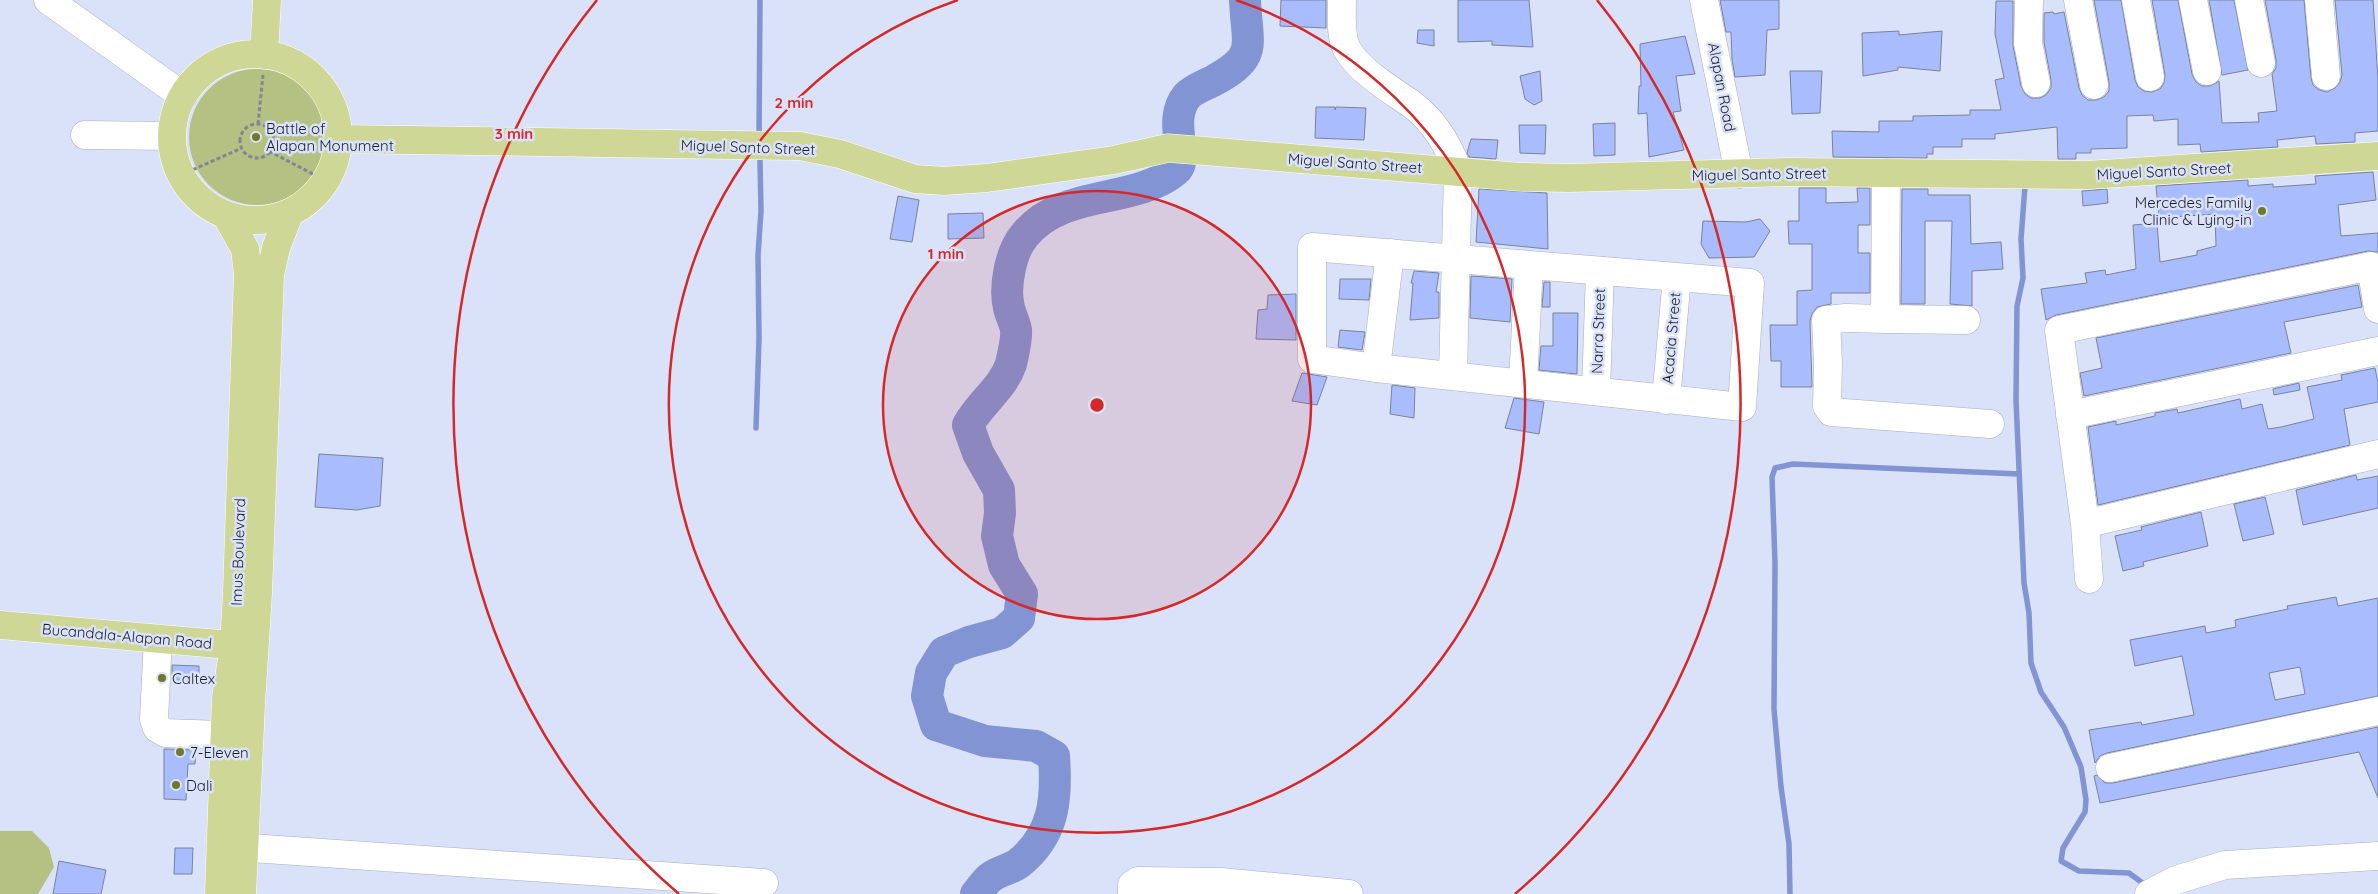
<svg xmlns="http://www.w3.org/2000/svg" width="2378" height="894" viewBox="0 0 2378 894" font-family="Quicksand,sans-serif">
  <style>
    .green { fill: #b5c083 }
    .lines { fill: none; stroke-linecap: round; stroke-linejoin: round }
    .stream { stroke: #8294d3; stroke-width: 5.5 }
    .river { stroke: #8294d3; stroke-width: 32 }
    .building { fill: #a9bdfe; stroke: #7b8297; fill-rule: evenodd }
    .minor-casing { stroke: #a6adc4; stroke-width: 29 }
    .major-casing { stroke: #fff; stroke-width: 29 }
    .path { stroke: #808696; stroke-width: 3; stroke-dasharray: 4 2.5; stroke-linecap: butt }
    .minor { stroke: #fff; stroke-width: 28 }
    .major { stroke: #ced795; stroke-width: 28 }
    .ring { fill: none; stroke: #d62828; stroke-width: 2.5 }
    .poi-dot { fill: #6f7a26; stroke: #dae2f9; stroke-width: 2 }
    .labels { text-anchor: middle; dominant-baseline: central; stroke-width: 5; stroke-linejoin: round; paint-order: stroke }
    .street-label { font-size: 15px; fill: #1c1f27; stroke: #dae2f9 }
    .poi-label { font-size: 15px; fill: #1c1f27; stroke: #dae2f9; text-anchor: start }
    .centre { fill: #d62828; stroke: #dae2f9; stroke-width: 2.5 }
    .ring-label { font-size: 15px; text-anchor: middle; font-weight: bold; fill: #d62828; stroke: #dae2f9; stroke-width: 5; stroke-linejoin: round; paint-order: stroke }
  </style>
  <rect width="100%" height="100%" fill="#dae2f9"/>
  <!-- green -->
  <path class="green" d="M189 137a68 68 0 1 1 136 0a68 68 0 1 1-136 0Z
    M0 831H32L49 848 54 867 38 894H0Z"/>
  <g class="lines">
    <!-- stream -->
    <path class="stream" d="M759 139 760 0
      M2025 186 2021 239 2023 278 2017 306 2016 400 2024 583 2029 613 2031 663 2041 692 2064 727 2081 767 2086 800 2085 812 2063 848 2061 861 2079 871 2129 873 2148 887
      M756 428 759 339 758 255 761 211 760 161
      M1790 894 1789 844 1781 787 1774 709 1775 563 1772 477 1775 468 1793 464 2019 474"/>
    <!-- river -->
    <path class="river" d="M976 894C981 889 985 881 991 877 999 871 1011 869 1019 863 1055 834 1057 798 1054 756L1036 746 985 741 936 725 927 696 931 673 944 652 969 642 1002 633 1019 618 1022 594 1004 565 997 536 1000 513 999 490 978 453 968 425C980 403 1003 388 1011 364 1013 355 1017 339 1016 330 1015 323 1011 316 1009 308 1004 288 1010 253 1024 236 1053 199 1102 201 1144 187 1155 183 1168 178 1177 169 1189 155 1167 120 1187 96 1192 90 1205 85 1213 81 1259 56 1247 47 1245 0"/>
  </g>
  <!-- building -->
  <path class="building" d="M1281 0H1326V28L1280 26Z
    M1458 0H1529L1533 47 1492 45V41L1458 42Z
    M1720 0H1779V29L1767 30 1765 75 1735 77 1732 59 1731 32H1726Z
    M2094 0H2121L2135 80 2138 87 2144 91 2152 92 2160 89 2164 83 2165 75 2152 0H2178L2192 74 2196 82 2202 86H2210L2219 81 2222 123 2259 122 2258 113 2277 111 2272 74 2276 68V60L2265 0H2304L2311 78 2313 85 2319 90 2327 92 2335 88 2340 82 2342 75 2335 0H2373L2378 80V131L2355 133V142L2316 144 2315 136 2277 140 2278 147 2201 152 2200 144 2178 145V119L2154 121 2153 115 2127 116V148L2091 149V153H2076V159H2058L2057 127 1995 134V139H1962V147H1933V154H1927V158L1833 157 1832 131 1879 132V121H1913V116L1970 115V110H2001L1995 80 2004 78 1995 34 1996 1H2013V46L2021 86 2025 94 2031 98H2040L2046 95 2051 88V80L2044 42V13L2053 12 2054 14 2064 12 2079 88 2082 95 2088 100H2096L2104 97 2109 91V82Z
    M2209 0H2234L2248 70 2222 75Z
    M1418 30H1434V46L1417 43Z
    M1899 31V35L1942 31 1940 71 1898 67V70L1863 76 1862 33Z
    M1685 36 1695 74 1676 76 1681 111 1673 112 1684 150 1649 157 1647 113 1638 114 1639 86H1641L1640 44Z
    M1540 71 1542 101 1534 105 1525 99 1520 76Z
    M1790 71H1822L1820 113 1792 114Z
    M1316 107H1335V110L1336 107 1366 108 1364 140 1315 138Z
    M1615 123V155L1594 156 1593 124Z
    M1519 125H1546L1545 154 1520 153Z
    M1471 139 1498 140 1496 159 1469 157 1467 153Z
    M2373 172 2376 200 2338 205 2341 236 2378 233V252L2368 251 2056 315 2046 320 2041 289 2087 283 2085 273 2105 270 2106 275 2136 269 2133 225 2157 223 2160 262 2197 255V251L2216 246 2215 214 2159 218 2156 186 2248 180V186L2273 184V187L2316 184 2315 176Z
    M1799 188H1826V203L1858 202 1857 188H1870V225H1858V253H1870V293H1831V304L1817 307 1812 314 1810 321 1812 387H1781V361H1771L1770 325H1797V291L1812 290V244H1789L1788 221H1799Z
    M1479 189 1547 193 1548 249 1476 242Z
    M1902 189H1928V195H1970L1971 244 2001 242 2003 269 1972 271V306L1950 304 1952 221H1925V304H1901Z
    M2107 189 2108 203 2083 206 2082 191Z
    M898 196 919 200 912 242 890 239Z
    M983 213 984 238 948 239V214Z
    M1760 219 1770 231 1754 257 1709 258 1701 244 1703 221 1746 222Z
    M1414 271 1439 273 1436 292H1439V318L1410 320 1413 283H1411Z
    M1471 276 1512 279 1510 322 1470 318Z
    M1340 279H1371L1369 300 1339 299Z
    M1544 282H1550V307H1542Z
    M2358 285 2362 307 2284 322 2291 353 2084 396 2080 373 2102 368 2096 338Z
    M1296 294V340L1256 339 1258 310 1267 309 1268 295Z
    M1553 313H1578L1577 374 1539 370 1541 346H1553Z
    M1340 330 1365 332 1362 350 1338 347Z
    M2375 368 2378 383V402L2344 409 2350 445 2098 505 2088 427 2116 421V425L2155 416V413L2177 409 2178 413 2240 399 2242 409 2262 404 2268 429 2281 427 2314 419 2307 387 2342 380 2341 375Z
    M1302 373 1327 377 1317 405 1292 401Z
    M2299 383 2300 390 2274 395 2273 389Z
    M1392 385 1415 388 1414 418 1390 414Z
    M1514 398 1544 402 1539 434 1505 428Z
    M319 454 383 458 380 506 357 510 315 507Z
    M2356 475 2357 480 2378 476V508L2303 525 2296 490Z
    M2265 497 2274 534 2243 541 2234 504Z
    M2201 512 2208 546 2143 562 2144 566 2123 571 2115 536 2142 530 2141 527Z
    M2336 597 2338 606 2378 598V696L2107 753 2100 756 2095 763 2089 730 2141 722 2142 725 2194 715 2182 656 2135 666 2130 640 2205 626 2206 633 2236 627 2235 620 2288 609 2287 606ZM2300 667 2305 694 2275 700 2269 673Z
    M172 665 199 666V681L172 680Z
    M2378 727V798L2359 752 2100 803 2094 776 2097 775 2105 783H2113Z
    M164 749 196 750 195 764H188L186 800 164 799Z
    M175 848H193L192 874H174Z
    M59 861 106 870 101 894H53Z"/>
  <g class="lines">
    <!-- minor casing -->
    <g class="minor-casing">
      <path id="minor" d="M48 0 183 96
        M1342 0C1342 15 1340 36 1347 49 1358 70 1391 90 1410 103 1434 120 1448 144 1458 171L1453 375
        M1704 0 1739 174
        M2029 0 2028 43 2036 83
        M2078 0 2094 85
        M2136 0 2150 77
        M2193 0 2207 71
        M2249 0 2261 63
        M2319 0 2326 76
        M85 135 171 136
        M1886 173 1885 319 1966 320
        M1312 247 1750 283 1742 407 1376 368 1312 359Z
        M1885 319 1846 318 1826 320 1828 363 1827 406 1831 412 1990 424
        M1376 368 1390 253
        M1523 383 1529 265
        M1596 391 1600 271
        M1666 400 1677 277
        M2070 415 2378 351
        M2085 524 2378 454
        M2089 579 2085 524 2059 330 2371 266 2378 309
        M158 639 154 719 157 728 165 733 249 736
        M2110 768 2378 711
        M221 846 764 883
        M1132 894V885L1138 881 1221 882 1349 894
        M2149 894 2176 880 2225 865 2378 856"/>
    </g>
    <!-- major casing -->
    <g class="major-casing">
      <path id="major" d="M172 137a83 83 0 1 1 166 0a83 83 0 1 1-166 0Z
        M264 55 267 0
        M338 139 800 146 840 154 915 179 944 181 987 178 1114 160 1168 148 1520 177 1569 178 1788 172 2088 175 2378 156
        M0 625 253 647
        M219 894 226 698 234 646 237 592 248 274 245 249 226 215
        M242 894 251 704 258 593 270 275 276 248 289 214"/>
    </g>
    <!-- path -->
    <path class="path" d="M258 124 263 75
      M240 141a17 17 0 1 1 34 0a17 17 0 1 1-34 0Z
      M269 151 326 181
      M181 175 242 148"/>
    <!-- minor -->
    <use href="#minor" class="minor"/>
    <!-- major -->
    <use href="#major" class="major"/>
  </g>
  <!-- distance rings -->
  <circle cx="1097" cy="405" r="214" fill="#d62828" fill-opacity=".12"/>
  <g class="ring">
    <circle cx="1097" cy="405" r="214"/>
    <path d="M1236 0A428 428 0 1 1 958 0"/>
    <path d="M679 894A643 643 0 0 1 597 0M1597 0A643 643 0 0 1 1515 894"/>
  </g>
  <!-- markers -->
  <g class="poi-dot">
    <circle cx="256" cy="137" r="5"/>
    <circle cx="2262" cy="211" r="5"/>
    <circle cx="162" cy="678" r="5"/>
    <circle cx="180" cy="752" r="5"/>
    <circle cx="176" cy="785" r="5"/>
  </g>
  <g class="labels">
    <!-- street labels -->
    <g class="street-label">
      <text transform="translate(1722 87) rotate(79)">Alapan Road</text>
      <text transform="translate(748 147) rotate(2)">Miguel Santo Street</text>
      <text transform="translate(1355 163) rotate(4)">Miguel Santo Street</text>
      <text transform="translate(2164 171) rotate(-3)">Miguel Santo Street</text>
      <text transform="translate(1759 174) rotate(-1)">Miguel Santo Street</text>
      <text transform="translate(1598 331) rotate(-88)">Narra Street</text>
      <text transform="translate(1671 338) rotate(-85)">Acacia Street</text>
      <text transform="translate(238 552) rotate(-88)">Imus Boulevard</text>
      <text transform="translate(127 636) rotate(5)">Bucandala-Alapan Road</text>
    </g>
    <!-- poi labels -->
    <g class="poi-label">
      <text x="266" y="128">Battle of<tspan x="266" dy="17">Alapan Monument</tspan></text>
      <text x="2252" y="202" text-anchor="end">Mercedes Family<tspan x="2252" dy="17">Clinic &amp; Lying-in</tspan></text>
      <text x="172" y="678">Caltex</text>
      <text x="190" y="752">7-Eleven</text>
      <text x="186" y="785">Dali</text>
    </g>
  </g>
  <circle cx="1097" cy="405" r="8" class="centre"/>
  <g class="ring-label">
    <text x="794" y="108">2 min</text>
    <text x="514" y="139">3 min</text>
    <text x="946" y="259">1 min</text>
  </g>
</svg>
